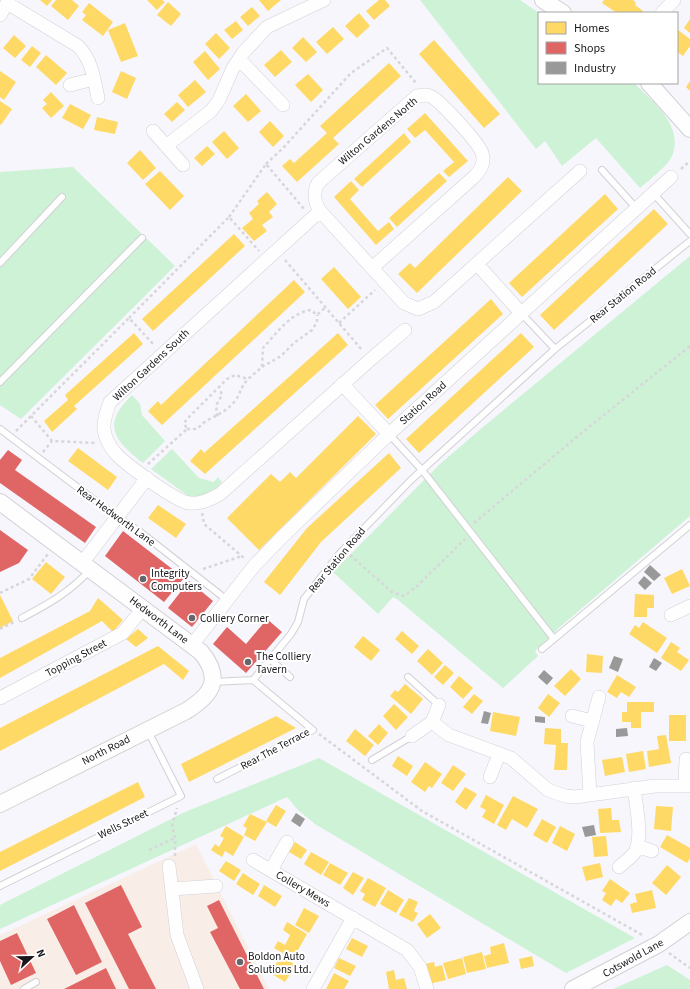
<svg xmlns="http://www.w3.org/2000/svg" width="690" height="989" viewBox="0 0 690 989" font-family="'Source Sans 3',sans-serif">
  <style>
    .commercial { fill: #f8eee7 }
    .green { fill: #cdf2d6 }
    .homes { fill: #ffd966 }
    .shops { fill: #e06666 }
    .industry { fill: #999 }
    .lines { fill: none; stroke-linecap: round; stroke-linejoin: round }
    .service-casing { stroke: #d1d1d5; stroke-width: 8 }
    .minor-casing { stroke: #d1d1d5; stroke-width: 14 }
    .tertiary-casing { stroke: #d1d1d5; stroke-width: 18 }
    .path { stroke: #d7d7d9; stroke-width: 2.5; stroke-dasharray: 3 3; stroke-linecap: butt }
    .service { stroke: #fefeff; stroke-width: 6 }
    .minor { stroke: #fefeff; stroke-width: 13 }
    .tertiary { stroke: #fefeff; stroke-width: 16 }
    .poi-dot { fill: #66666a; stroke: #fff; stroke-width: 1.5 }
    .labels { text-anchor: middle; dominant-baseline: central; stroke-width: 4; stroke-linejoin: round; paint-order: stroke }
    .street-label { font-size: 11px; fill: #18181c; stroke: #fff }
    .poi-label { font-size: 11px; fill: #18181c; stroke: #fff; text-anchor: start }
  </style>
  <rect width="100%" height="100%" fill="#f6f6fc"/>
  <!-- commercial -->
  <path class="commercial" d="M196 844 269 989H0V935Z"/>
  <!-- green -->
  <path class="green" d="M420 0H520L539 13V83H634C653 102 686 127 671 158 666 167 648 181 640 188L596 138 562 166 545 141 536 149Z
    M73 167 175 266 21 419 0 405V172Z
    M690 256V516L561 626 535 651 538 656 503 688 397 599 393 597 378 614 333 572 440 464 483 427Z
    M132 395 140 404 142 415 165 441 143 463C114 440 101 425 132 395Z
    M172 449 199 478 214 482 218 477 222 482 211 494 191 498 151 469Z
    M319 758 635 938 566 973 315 824 298 810 287 797 0 929V905L185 812Z
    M667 965 690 980V989H613Z"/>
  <!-- homes -->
  <path class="homes" d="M40 0H52L47 6Z
    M56 0H72L79 6 68 20 51 6Z
    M147 0H162L165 2 157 10Z
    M259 0H281L268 11Z
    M379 0H385L390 6 374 20 366 11Z
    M604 0H633L636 3 635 5 643 11 642 13H617L602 3Z
    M168 2 181 14 171 26 157 15Z
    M89 3 113 22 103 36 82 20 86 15 82 12Z
    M252 7 260 16 248 26 240 17Z
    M359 13 370 26 357 38 345 26Z
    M690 19V33L684 28Z
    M236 21 243 30 232 39 224 30Z
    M125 23 138 56 121 62 108 30Z
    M333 27 344 39 327 54 316 42Z
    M678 30 690 39V46L683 56 677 52Z
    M216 33 230 48 219 59 205 44Z
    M14 35 26 46 15 58 3 48Z
    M303 37 317 52 306 62 292 48Z
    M434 40 500 114 484 128 419 54Z
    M32 46 41 53 30 67 21 60Z
    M281 50 292 62 275 77 264 65Z
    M205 51 220 69 208 80 193 62Z
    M46 55 67 73 56 85 36 67Z
    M389 63 401 76 333 138 339 144 297 182 282 166 290 159 294 163 327 133 320 126Z
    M0 71 16 82 4 100 0 97Z
    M121 71 136 78 127 99 112 92Z
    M308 74 323 90 311 102 295 85Z
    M195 80 206 92 188 107 178 95Z
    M690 81V91L686 87Z
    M51 92 64 106 51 118 42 108 47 104 43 100Z
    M246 94 261 111 248 122 233 106Z
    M0 101 12 109 1 125 0 124Z
    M177 102 185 110 172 122 164 114Z
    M70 104 91 115 83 129 62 118Z
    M425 113 468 161 449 177 443 171 454 162 425 130 415 138 407 129Z
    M97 117 118 122 115 134 94 130Z
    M270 121 284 136 273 147 259 132Z
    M224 131 239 148 227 159 212 142Z
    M404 133 411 142 362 187 354 179Z
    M207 146 215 154 202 166 194 158Z
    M140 150 156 168 143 180 127 163Z
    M160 171 184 196 170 210 145 184Z
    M439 173 447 181 397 227 389 218Z
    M508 177 522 191 417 293 398 274 410 263 415 268Z
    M351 181 359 190 350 199 378 231 389 222 394 229 376 245 334 197Z
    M267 192 277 204 269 212 273 217 262 225 267 231 254 241 242 228 253 219 249 213 259 204 257 201Z
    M605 194 618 209 522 297 509 283Z
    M654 209 668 224 554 330 540 315Z
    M234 234 245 246 153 331 142 319Z
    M334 267 361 297 348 309 321 279Z
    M294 280 305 292 162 425 148 411 158 401 161 405Z
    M491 299 503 314 388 419 375 405Z
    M134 333 143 344 74 406 77 409 52 432 44 421 68 400 65 395Z
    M338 333 348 345 205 474 190 461 201 449 204 453Z
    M521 333 534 347 419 453 406 439Z
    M358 416 376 434 259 550 227 518 271 474 280 482 290 472 296 478Z
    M78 448 117 477 108 490 68 461Z
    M389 453 401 468 321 542 280 595 264 582 307 528Z
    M158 505 186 524 176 538 148 518Z
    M46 562 65 577 51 594 32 579Z
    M682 569 690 586 672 594 664 578Z
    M635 594 654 595V608H647V617H634Z
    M0 595 13 621 0 628Z
    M98 598 123 620 113 632 102 621 0 678V658L90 611Z
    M643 622 667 638 657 653 629 634 635 625 639 628Z
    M138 629 148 638 136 647 126 639Z
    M402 631 419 646 412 654 395 639Z
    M363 636 380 650 371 661 354 647Z
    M671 642 680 648 677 652 689 660 681 671 661 658Z
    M158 646 189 671 183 680 164 664 0 751V728Z
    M428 649 443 663 432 675 417 661Z
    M587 654 603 656 602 673 586 672Z
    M445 665 454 673 443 685 434 677Z
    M571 669 581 679 565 696 554 686Z
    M617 675 636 687 629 697 621 692 617 698 607 692Z
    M459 676 473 688 463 699 450 687Z
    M405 684 423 699 411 714 390 696 395 690 398 692Z
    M474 694 483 701 472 714 463 707Z
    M548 694 560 703 549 717 538 708Z
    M627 702H654V712H641V728H631V722H622V712H627Z
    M394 704 408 717 396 730 383 716Z
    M493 712 520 717 516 736 490 731Z
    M669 715H686V741H669Z
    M276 716 296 728 189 782 181 764Z
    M379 724 388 733 378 745 368 736Z
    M545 728 561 729V743H568L567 770H554L556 745 544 744Z
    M355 729 374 745 365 756 346 741Z
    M666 735 671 763 649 767 647 751 659 749 657 736Z
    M643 751 646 769 629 772 626 754Z
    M398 756 413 766 407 776 392 766Z
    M622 757 625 772 605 776 602 760Z
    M425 762 442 774 432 788 429 786 425 792 411 782Z
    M453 765 466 774 453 791 441 783Z
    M138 782 145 797 0 871V852Z
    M465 787 477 794 466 810 455 802Z
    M486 795 504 805 494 824 482 817 486 810 480 807Z
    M513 796 538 809 527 828 512 819 506 830 497 825Z
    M276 805 286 811 276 827 266 821Z
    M656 806 673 807 671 831 654 829Z
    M611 808 612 820H619L621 832 600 833 598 809Z
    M250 814 267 822 255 841 244 835 247 828 243 826Z
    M542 819 556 827 547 843 533 835Z
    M226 826 244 837 233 856 225 851 222 857 211 850 215 844 219 847 224 838 220 836Z
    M560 826 575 834 567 851 552 843Z
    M667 835 690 848V858L687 863 660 847Z
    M606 836 608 856 594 857 592 837Z
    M295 842 307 850 301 859 289 852Z
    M311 852 329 862 321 875 304 864Z
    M226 861 241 870 234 881 219 871Z
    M330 863 348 873 340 885 323 875Z
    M600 863 603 877 586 881 582 867Z
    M667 865 681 877 666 895 652 883Z
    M353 872 364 878 353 895 343 888Z
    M243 873 260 884 253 895 236 884Z
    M368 878 386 888 375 907 362 900 365 894 360 891Z
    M610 879 630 893 622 903 616 899 611 906 602 900 606 893 602 891Z
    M264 885 282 896 275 907 258 896Z
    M388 890 404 900 396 913 380 904Z
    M652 890 656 908 632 913 630 904 637 902 635 894Z
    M409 898 418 902 414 911 418 913 413 922 399 915Z
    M304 908 319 916 309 933 295 925Z
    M430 914 441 928 427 938 417 924Z
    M287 922 307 934 293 959 274 948 278 941 285 945 290 935 283 930Z
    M352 938 368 946 362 957 346 949Z
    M504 943 509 963 487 968 484 956 491 954 490 947Z
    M482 952 486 969 467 973 463 957Z
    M281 956 296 965 285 982 270 973Z
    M532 956 534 966 521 969 519 959Z
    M339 958 356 966 350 976 334 968Z
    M462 958 466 974 448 979 443 963Z
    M434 962 435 967 442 965 446 980 429 984 425 964Z
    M394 970 396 980 404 978 407 989H389L386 972Z
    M334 973 349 981 344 989H326Z"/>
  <!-- shops -->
  <path class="shops" d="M8 450 22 460 15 470 96 527 85 543 0 483V460Z
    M0 530 28 550 19 563 0 572Z
    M123 531 184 578 164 602 105 556Z
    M189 581 213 601 192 627 168 608Z
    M267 619 282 632 246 673 213 644 227 627 246 644Z
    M121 885 142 927 128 934 156 989H129L85 903Z
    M219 900 264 989H240L210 932 218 928 207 906Z
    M74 905 102 962 76 975 47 919Z
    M17 933 36 973 11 985 0 961V941Z
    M106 968 116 989H64Z"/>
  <!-- industry -->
  <path class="industry" d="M650 565 661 575 654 581 644 572Z
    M644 576 652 583 645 590 638 583Z
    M614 656 623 659 618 672 609 668Z
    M654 658 662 663 656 671 649 667Z
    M544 670 553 678 547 685 538 677Z
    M484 711 491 713 488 724 481 723Z
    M535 716 545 717V723L535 722Z
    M627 728 628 736 616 737V729Z
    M296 813 305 819 300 827 291 821Z
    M594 825 596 835 585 837 582 827Z"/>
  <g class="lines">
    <!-- service casing -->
    <g class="service-casing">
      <path id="service" d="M602 170 637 209
        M654 194 690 234
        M0 263 62 197
        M522 314 555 349
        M0 382 142 238
        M0 429 117 517 139 531 227 600
        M389 434 422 470 554 639
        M22 618C48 604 69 593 90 570
        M542 649 690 525
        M270 659 290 677
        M408 677 439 705
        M253 680 291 634 298 622 304 599 340 553 411 480 555 349 690 241
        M213 682 253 680 313 730 217 779
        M372 760 412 736
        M0 886 181 796 148 731
        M24 989 36 982"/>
    </g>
    <!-- minor casing -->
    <g class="minor-casing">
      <path id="minor" d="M7 3 78 46C92 60 94 79 98 98
        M662 13 674 0
        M0 15 9 0
        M239 59 283 105
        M70 85 94 79
        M153 131 183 165
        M166 146 211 111 219 100 233 68 243 53 267 27 324 0
        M320 211 110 402C107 411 103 420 104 429 105 438 110 447 116 454 128 466 169 496 185 502 197 506 209 500 220 494L370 360 405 330
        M477 264 522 314
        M372 268 475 176C481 169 485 163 482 153 479 143 442 103 432 97 427 94 423 95 417 96L318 183C313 193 314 201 320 211L404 303 418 309 434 302 580 171
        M342 384 389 434
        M83 562 147 478
        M671 615 690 606
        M192 645 254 566 282 537 389 434 671 177
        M0 698 123 633 143 608
        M572 716 592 721
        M432 722 449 735 511 758 548 790 565 796 575 797 655 786H690
        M412 736 432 722 439 705
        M490 777 499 754
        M685 785 686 759
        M590 795 587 742 599 697
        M637 846 652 851
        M253 860 407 950 420 967 427 989
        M169 866 177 935 197 989
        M619 867C624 862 631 858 635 852 643 837 636 805 634 788
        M271 870 287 842
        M172 889 216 886
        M313 989 353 918"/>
    </g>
    <!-- tertiary casing -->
    <g class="tertiary-casing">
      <path id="tertiary" d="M543 0 563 13
        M649 83 690 129
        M0 502 201 652C223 679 212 695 186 711L0 804
        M573 989 659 944 690 922"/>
    </g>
    <!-- path -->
    <path class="path" d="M266 164 285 146 351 73 387 48 416 83
      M681 169 690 161
      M229 217 266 164 304 209
      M285 260 362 350
      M129 318 229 217 259 251
      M339 323 375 290
      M262 367 281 356 294 343 312 330 317 322V315
      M31 416 52 441 96 443
      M218 416 216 413 217 404 222 395 219 387
      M187 429H196C200 427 202 424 206 421 217 415 227 411 235 401 241 393 240 388 248 379
      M16 431 129 318 154 345
      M43 452 52 441
      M148 464 187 429 184 423 187 419 227 379 235 375 248 379 262 367 263 348C276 334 291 312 311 310L317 315 326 307
      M202 513 204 524 244 558
      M474 523 579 435 690 346
      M350 555 392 592 404 596 416 587 465 539
      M203 569 242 556
      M0 593 29 579 48 554
      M0 629 14 622
      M319 734 422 811 644 936
      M149 850 175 838
      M175 856V838L172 826 177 808
      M669 953 690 968"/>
    <!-- service -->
    <use href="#service" class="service"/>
    <!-- minor -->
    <use href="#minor" class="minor"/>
    <!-- tertiary -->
    <use href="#tertiary" class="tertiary"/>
  </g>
  <!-- markers -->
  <g class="poi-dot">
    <circle cx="143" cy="579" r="4"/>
    <circle cx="192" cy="618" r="4"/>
    <circle cx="248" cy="662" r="4"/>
    <circle cx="240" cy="962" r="4"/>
  </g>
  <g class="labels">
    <!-- street labels -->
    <g class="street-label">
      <text transform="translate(378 131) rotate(-40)">Wilton Gardens North</text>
      <text transform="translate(623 295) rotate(-39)">Rear Station Road</text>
      <text transform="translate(151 365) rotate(-43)">Wilton Gardens South</text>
      <text transform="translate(423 403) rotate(-42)">Station Road</text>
      <text transform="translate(116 516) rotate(36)">Rear Hedworth Lane</text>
      <text transform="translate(337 560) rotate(-50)">Rear Station Road</text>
      <text transform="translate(159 620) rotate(37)">Hedworth Lane</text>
      <text transform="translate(76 658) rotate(-28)">Topping Street</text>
      <text transform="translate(275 749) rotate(-28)">Rear The Terrace</text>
      <text transform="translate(106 750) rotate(-27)">North Road</text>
      <text transform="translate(123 824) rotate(-26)">Wells Street</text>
      <text transform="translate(303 889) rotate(30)">Collery Mews</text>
      <text transform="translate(633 958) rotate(-29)">Cotswold Lane</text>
    </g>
    <!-- poi labels -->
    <g class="poi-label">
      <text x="151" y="573">Integrity<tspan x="151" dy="13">Computers</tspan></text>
      <text x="200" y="618">Colliery Corner</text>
      <text x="256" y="656">The Colliery<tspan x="256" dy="13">Tavern</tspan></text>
      <text x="248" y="956">Boldon Auto<tspan x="248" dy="13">Solutions Ltd.</tspan></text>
    </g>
  </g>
  <!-- legend -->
  <rect x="538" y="12" width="140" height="72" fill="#ffffff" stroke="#a3a3a4"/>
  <rect x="546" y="22" width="20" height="12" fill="#ffd966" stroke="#a3a3a4"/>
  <text x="574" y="32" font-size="12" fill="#18181c">Homes</text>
  <rect x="546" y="42" width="20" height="12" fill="#e06666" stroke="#a3a3a4"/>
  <text x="574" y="52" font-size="12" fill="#18181c">Shops</text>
  <rect x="546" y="62" width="20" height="12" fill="#999999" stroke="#a3a3a4"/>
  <text x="574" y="72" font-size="12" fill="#18181c">Industry</text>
  <!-- north arrow -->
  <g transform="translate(32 957) rotate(68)" stroke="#ffffff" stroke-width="3" paint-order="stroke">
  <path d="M0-3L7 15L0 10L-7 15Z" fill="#18181c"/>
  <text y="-6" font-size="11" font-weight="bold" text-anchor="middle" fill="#18181c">N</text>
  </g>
</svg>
